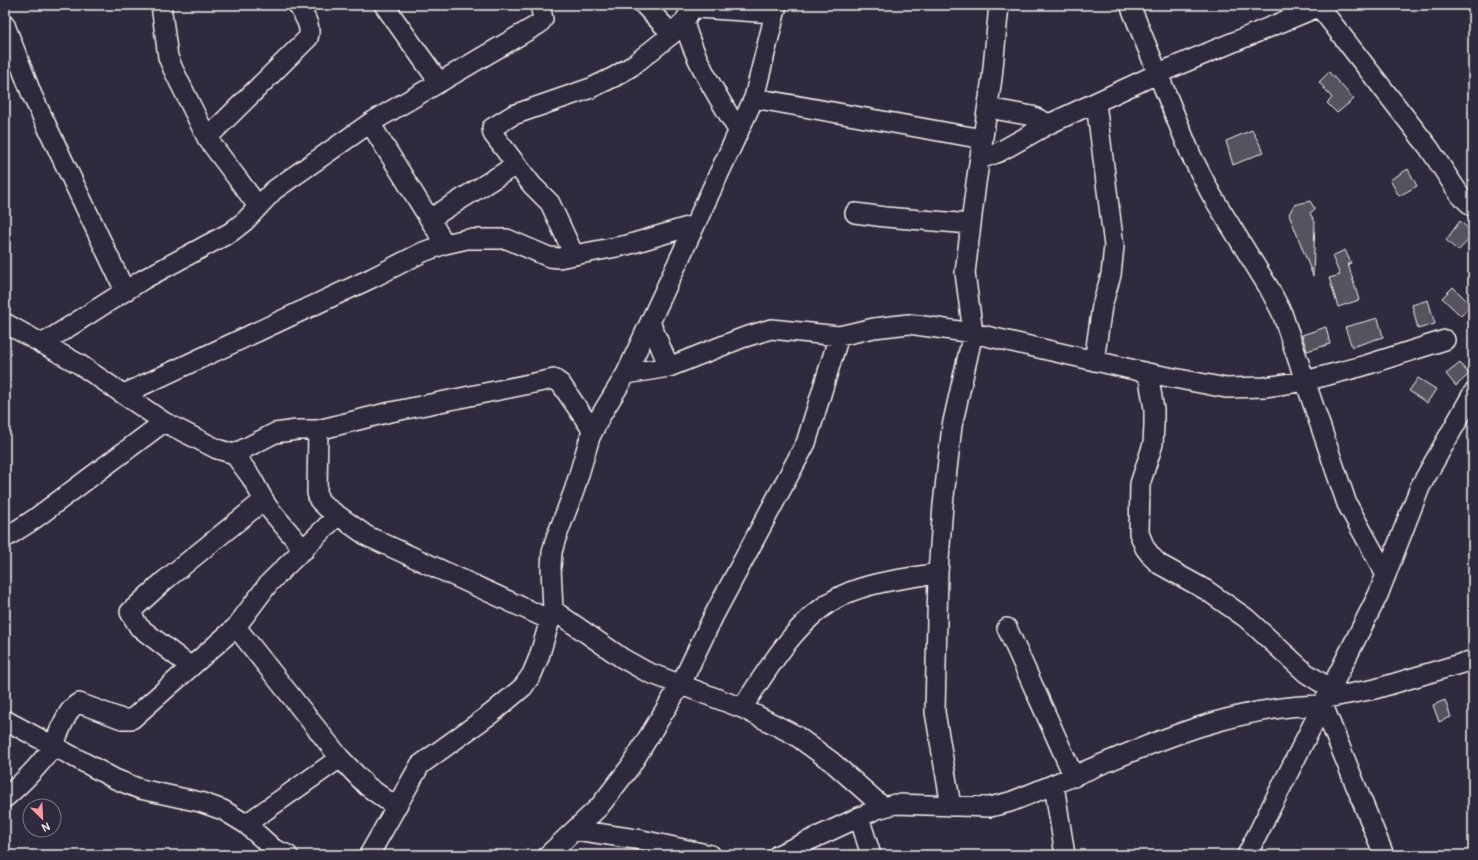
<svg xmlns="http://www.w3.org/2000/svg" width="1478" height="860" viewBox="0 0 1478 860" font-family="Pangolin,sans-serif">
  <style>
    .building { fill: #56525f; stroke: #f4f1e8 }
    .lines { fill: none; stroke-linecap: round; stroke-linejoin: round }
    .minor-casing { stroke: #f4f1e8; stroke-width: 22 }
    .minor { stroke: #2f2a3d; stroke-width: 19 }
  </style>
  <rect width="100%" height="100%" fill="#2f2a3d"/>
  <filter id="ink" filterUnits="userSpaceOnUse"><feTurbulence type="fractalNoise" baseFrequency=".025" numOctaves="2"/><feDisplacementMap in="SourceGraphic" scale="8" xChannelSelector="R" yChannelSelector="G"/><feConvolveMatrix kernelMatrix="1 2 1 2 8 2 1 2 1" color-interpolation-filters="sRGB"/></filter>
  <g filter="url(#ink)">
    <!-- building -->
    <path class="building" d="M1329 72 1354 99 1337 113 1327 103 1332 98 1319 82Z
      M1252 130 1264 152 1233 165 1226 141Z
      M1408 169 1417 186 1399 196 1390 180Z
      M1310 201 1315 209 1310 213 1315 222 1313 276 1289 214 1294 205Z
      M1460 221 1473 233V235L1458 251 1446 240Z
      M1345 250 1351 263 1348 264 1359 300 1338 307 1329 278 1340 275 1332 256Z
      M1453 287 1471 305 1461 316 1442 298Z
      M1428 300 1435 324 1418 329 1412 305Z
      M1378 318 1383 337 1352 347 1345 327Z
      M1326 327 1330 344 1307 351 1302 335Z
      M1460 363 1469 374 1456 386 1446 374Z
      M1418 378 1436 389 1427 403 1409 391Z
      M1445 700 1451 717 1439 722 1433 705Z"/>
    <g class="lines">
      <!-- minor casing -->
      <g class="minor-casing">
        <path id="minor" d="M161 5 168 57 173 69 207 138 258 206
          M384 5 439 82
          M644 5 672 34
          M1130 5 1191 155 1211 194 1269 288 1282 313 1347 504 1386 575
          M1318 5 1429 148 1460 195 1473 207
          M684 22C695 62 717 95 738 130
          M5 25 32 95 125 291
          M754 98 983 139
          M988 108 1032 116 1049 124
          M370 123 445 244
          M207 138 308 38C312 26 304 16 298 5
          M980 159 999 152 1049 124 1159 73 1323 5
          M855 213 885 217 971 224
          M431 218 516 165
          M574 255 550 203 532 185 493 134 492 128 513 115 591 88 614 77 632 66 672 34 684 22 691 10 697 8 773 13
          M650 322 669 367
          M5 323 79 364 164 422 217 449 234 454 251 477 267 506 304 550
          M42 344 144 279 231 232 245 221 274 190 370 123 539 24 543 19 540 5
          M1094 361 1102 306 1111 275 1114 246 1096 103
          M1148 373 1154 409V425L1153 444 1140 484 1139 533 1145 548 1152 557 1159 564 1206 590 1246 618 1306 673 1331 689
          M626 374 669 367 742 338 771 329 839 336 874 328 909 324 973 333 1148 373 1226 388 1265 387 1305 381 1363 366 1445 340
          M124 394 372 278 423 252 445 244 467 239H507L549 257 559 258 627 245 694 225
          M318 430 317 493 319 500 326 507 367 536 550 620
          M234 454 275 433 297 430H318L386 413 554 379 561 384 593 431
          M5 538 33 520 164 422
          M553 610 622 658 647 672 742 708 795 735 832 762 883 807
          M236 627 340 758 367 786 396 807
          M1007 628 1074 777
          M191 667 139 627 130 612 164 581 264 500
          M1327 698 1375 689 1473 660
          M742 708C769 668 797 617 843 595 870 582 908 578 938 573
          M5 720 115 779 140 789 200 802 223 810 246 824 274 849 288 855
          M1054 785 1065 855
          M5 798C22 783 44 762 55 742 59 732 69 706 79 703L122 719H132L236 627 269 583 337 516
          M951 806 935 712 938 573 943 505 952 426 973 333 965 273 976 183 992 78 999 5
          M859 817 871 855
          M246 824 340 758
          M576 830 642 840 711 855
          M369 855 420 765 492 713 523 687 532 674 539 657 553 610 551 568 552 552 556 538 574 491 590 437 601 415 626 374 754 98 777 5
          M548 855 599 807 630 767 681 684 714 615 806 443 839 336
          M778 855 877 809 895 804 990 807 1010 802C1112 763 1212 706 1323 705L1384 855
          M1247 855 1378 595 1420 487 1473 393"/>
      </g>
      <!-- minor -->
      <use href="#minor" class="minor"/>
    </g>
  </g>
  <!-- margin -->
  <rect width="1478" height="860" fill="none" stroke="#2f2a3d" stroke-width="20"/>
  <rect x="10" y="10" width="1458" height="840" fill="none" stroke="#f4f1e8" stroke-width="1.5" filter="url(#ink)"/>
  <!-- north arrow -->
  <g transform="translate(42 818) rotate(156)"><circle r="19" fill="#2f2a3d" stroke="#7e7a81"/>
  <path d="M0-3L7 15L0 10L-7 15Z" fill="#ff9aa2"/>
  <text y="-6" font-size="11" font-weight="bold" text-anchor="middle" fill="#f4f1e8">N</text>
  </g>
</svg>
